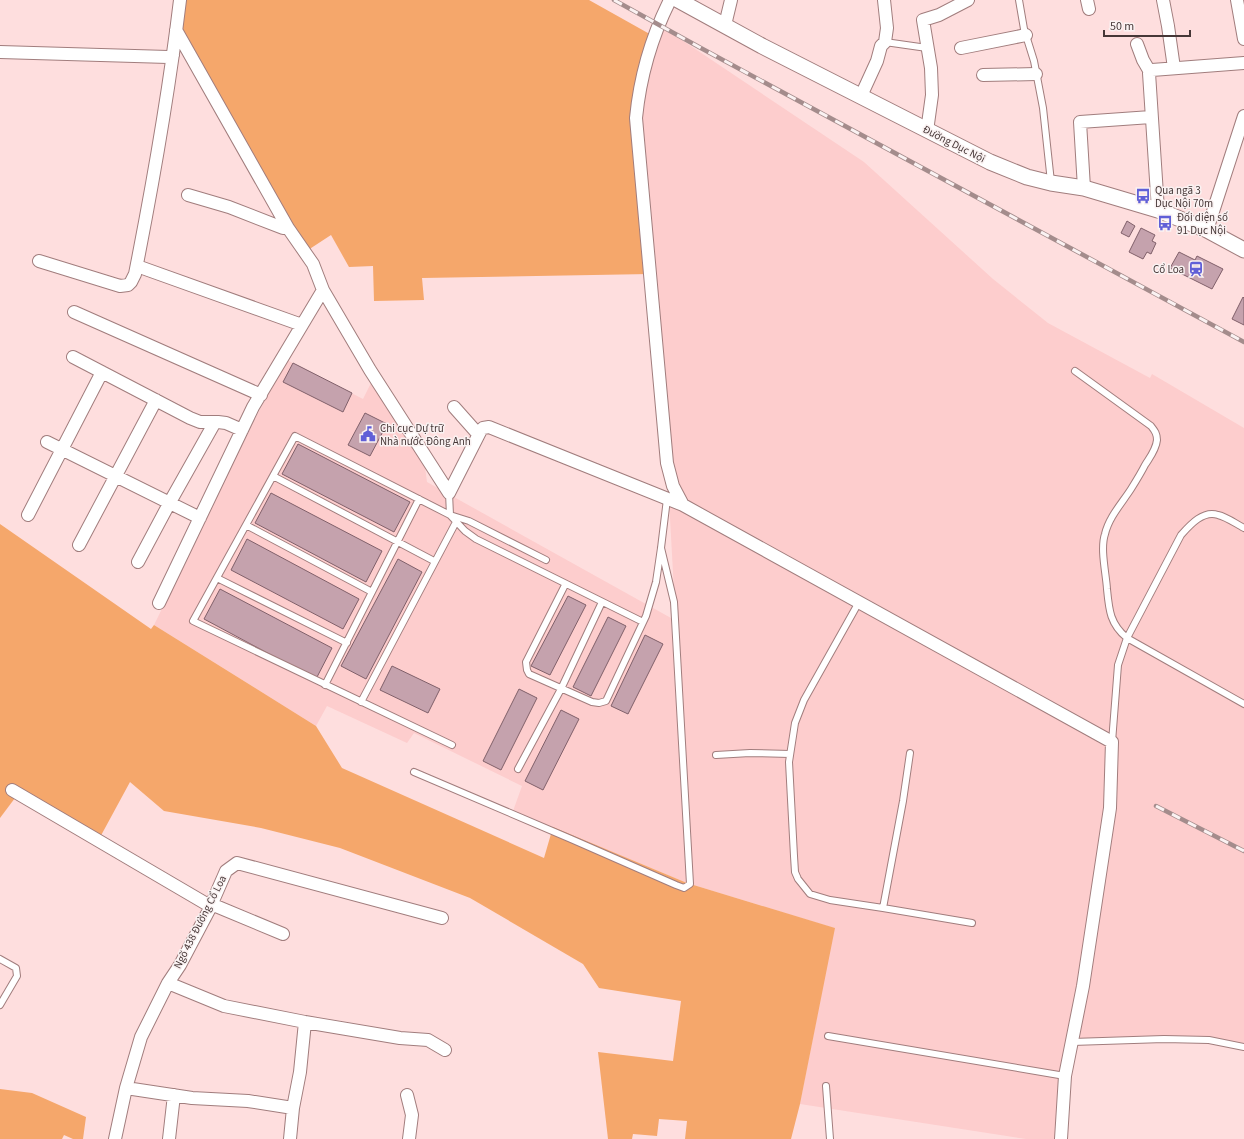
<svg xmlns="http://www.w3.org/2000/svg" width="1244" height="1139" viewBox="0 0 1244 1139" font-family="'Source Sans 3',sans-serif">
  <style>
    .built { fill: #fdcdcd }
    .green { fill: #f5a76b }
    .building { fill: #c5a2ad; stroke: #80606a }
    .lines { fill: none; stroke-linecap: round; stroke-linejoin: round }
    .service-casing { stroke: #a17d7d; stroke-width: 8 }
    .minor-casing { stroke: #a17d7d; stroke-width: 14 }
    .tertiary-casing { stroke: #a17d7d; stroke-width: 17 }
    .service { stroke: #fff; stroke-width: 6 }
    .minor { stroke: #fff; stroke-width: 12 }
    .tertiary { stroke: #fff; stroke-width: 15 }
    .rail-casing { stroke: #a48c8c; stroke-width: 4.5 }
    .rail { stroke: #faf2f2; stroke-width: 3; stroke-dasharray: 9; stroke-linecap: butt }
    .labels { text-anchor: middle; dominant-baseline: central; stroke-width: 3; stroke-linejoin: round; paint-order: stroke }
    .street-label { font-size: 11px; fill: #463737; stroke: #faf2f2 }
    .poi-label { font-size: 11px; fill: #463737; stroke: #faf2f2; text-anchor: start }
  </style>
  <rect width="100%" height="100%" fill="#fedede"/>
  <!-- built -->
  <path class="built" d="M658 24 864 162 993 279 1048 323 1150 378 1152 374 1244 428V1048L1209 1040 1072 1042 1061 1139H1026L800 1104 834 928 690 884 667 463 636 118Z
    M287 360 363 399 372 381 425 467 427 482 671 618 687 883 513 811 522 786 414 733 407 743 327 706 316 726 154 625 257 415Z"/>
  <!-- green -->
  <path class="green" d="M180 0H589L655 37 638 94 650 274 422 278 424 300 374 301 373 266 349 267 331 235 305 252 176 30Z
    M0 524 151 629 154 625 316 726 342 768 544 858 553 827 687 883 835 928 800 1104 791 1139H685L687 1121 659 1119 657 1136 633 1134 632 1139H608L598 1052 673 1061 681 1001 599 988 583 964 470 898 340 848 261 828 164 811 130 782 98 841 18 794 0 818Z
    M0 1089 32 1093 86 1117 83 1139H73L64 1135 62 1139H0Z"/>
  <!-- building -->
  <path class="building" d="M1127 221 1135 226 1129 237 1121 233Z
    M1141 228 1155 235 1152 241 1156 243 1151 254 1147 252 1143 259 1129 252Z
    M1179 252 1195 260 1197 256 1223 269 1212 289 1170 268Z
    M1243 297 1244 298V325L1232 319Z
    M293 363 352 393 343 412 283 382Z
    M365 413 387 424 370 456 348 445Z
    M298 444 410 502 394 532 282 474Z
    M271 493 382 551 366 582 255 523Z
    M247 539 359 599 343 629 231 570Z
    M398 559 422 572 366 679 341 666Z
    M220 589 332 648 316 679 204 619Z
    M568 596 586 605 550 675 531 666Z
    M608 617 626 626 591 696 573 687Z
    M645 635 663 644 628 714 611 706Z
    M392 666 440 689 428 713 380 690Z
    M519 689 537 698 501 770 483 761Z
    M561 710 579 719 543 790 525 781Z"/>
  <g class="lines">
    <!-- service casing -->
    <g class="service-casing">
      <path id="service" d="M1019 0 1024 29 1034 61 1043 108 1051 182
        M885 42 927 48
        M1075 371 1151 426C1155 431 1157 434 1157 440 1156 450 1150 457 1145 465 1141 473 1136 481 1131 489 1122 503 1109 517 1105 534 1100 549 1106 573 1107 589 1109 610 1110 624 1127 638L1244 704
        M273 476 434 561
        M449 493 450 515 469 521 546 560
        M246 525 372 592
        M217 578 347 643
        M565 585 526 662 527 670 529 674 592 702 599 703 606 701 646 616 656 582 661 548 667 499
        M859 602 804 700 795 723 789 762 794 856 795 872 798 879 810 894 830 900 883 908 903 801 910 753
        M325 685 419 499
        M361 702 456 522
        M1112 742 1118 665 1127 638 1181 535C1190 525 1203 510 1218 515 1227 517 1236 524 1244 528
        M452 745 193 621 295 436 450 515 465 531 476 539 643 622
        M716 755 750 753 790 754
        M518 769 561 689 602 602
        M414 772 571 839 676 885 684 888 690 884 674 602 661 548
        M883 908 972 923
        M0 959 16 968 17 976 0 1005
        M828 1036 1065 1076
        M1072 1042 1164 1039 1209 1040 1244 1047
        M826 1086 830 1139"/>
    </g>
    <!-- minor casing -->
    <g class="minor-casing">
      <path id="minor" d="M670 0C652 36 640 77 636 118L667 463 673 486 683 505
        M1087 0 1089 9
        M1163 0 1168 26 1174 68
        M1237 0 1244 39
        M725 25 731 0
        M176 30 288 228 313 264 323 290 370 370 449 493 481 430 483 428 489 427 683 505 1112 742 1110 808 1083 986 1065 1076 1061 1139
        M1137 44 1143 60 1150 72
        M961 48 1026 35
        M0 52 168 57 173 55
        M983 75 1036 74
        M861 96 877 61 881 46 885 42 887 28 884 0
        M927 131 932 95 931 68 923 20 939 15 968 0
        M1084 188 1080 122 1151 117
        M188 195 229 207 283 228H288
        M1158 210 1149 73 1152 70 1244 63
        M1207 230 1244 116
        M39 261 120 286 128 285 131 282 135 274C153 183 169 92 180 0
        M137 266 302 325
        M74 312 261 395
        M73 357 190 418 200 422H218L226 423 242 430
        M454 407 478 434
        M47 442 200 518
        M28 515 102 372
        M79 545 156 400
        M138 562 170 502 215 422
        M159 603 253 407 323 290
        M12 790 210 906
        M211 904 283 934
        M168 983 224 1006 305 1022 400 1038 428 1040 445 1050
        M126 1088 192 1098 248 1101 293 1108
        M407 1095 412 1115 409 1139
        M115 1139 126 1088 141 1037 168 983 180 965 209 910 226 871 237 863 442 918
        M169 1139 174 1095
        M290 1139 293 1108 300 1072 305 1022"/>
    </g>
    <!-- tertiary casing -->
    <g class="tertiary-casing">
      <path id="tertiary" d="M678 0 762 46 990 162 1027 177 1051 183 1084 188 1158 210 1207 230 1244 250"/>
    </g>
    <!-- service -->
    <use href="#service" class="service"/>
    <!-- minor -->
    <use href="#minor" class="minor"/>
    <!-- tertiary -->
    <use href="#tertiary" class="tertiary"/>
    <!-- rail casing -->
    <g class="rail-casing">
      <path id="rail" d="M614 0 699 47 1244 342
        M1156 806 1244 851"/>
    </g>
    <!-- rail -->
    <use href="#rail" class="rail"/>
  </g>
  <!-- icons -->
  <defs>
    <g id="bus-bare" transform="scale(1.2)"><path d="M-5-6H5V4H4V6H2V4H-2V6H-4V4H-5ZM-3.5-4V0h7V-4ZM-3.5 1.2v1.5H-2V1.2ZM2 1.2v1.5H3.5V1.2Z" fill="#605fd7" stroke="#faf2f2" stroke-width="2.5" paint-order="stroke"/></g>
    <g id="station-bare" transform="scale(1.2)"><path d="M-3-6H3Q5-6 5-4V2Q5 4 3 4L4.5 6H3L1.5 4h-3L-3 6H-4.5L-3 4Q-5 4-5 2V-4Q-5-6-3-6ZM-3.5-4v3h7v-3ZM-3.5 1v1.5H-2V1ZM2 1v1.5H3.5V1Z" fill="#605fd7" stroke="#faf2f2" stroke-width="2.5" paint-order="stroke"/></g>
    <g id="civic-bare" transform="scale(1.2)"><path d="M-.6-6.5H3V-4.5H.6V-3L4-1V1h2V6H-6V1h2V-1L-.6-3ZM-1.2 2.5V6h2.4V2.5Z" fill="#605fd7" stroke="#faf2f2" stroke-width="2.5" paint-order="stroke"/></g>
  </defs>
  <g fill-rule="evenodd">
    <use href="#bus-bare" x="1143" y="196"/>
    <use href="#bus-bare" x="1165" y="223"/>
    <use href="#station-bare" x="1196" y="269"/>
    <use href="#civic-bare" x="368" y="434"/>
  </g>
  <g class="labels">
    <!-- street labels -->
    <g class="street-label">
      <text transform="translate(954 144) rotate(27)">Đường Dục Nội</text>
      <text transform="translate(200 922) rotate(-63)">Ngõ 438 Đường Cổ Loa</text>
    </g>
    <!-- poi labels -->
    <g class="poi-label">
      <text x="1155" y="190">Qua ngã 3<tspan x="1155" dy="13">Dục Nội 70m</tspan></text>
      <text x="1177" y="217">Đối diện số<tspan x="1177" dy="13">91 Dục Nội</tspan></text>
      <text x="1184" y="269" text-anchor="end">Cổ Loa</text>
      <text x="380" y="428">Chi cục Dự trữ<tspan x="380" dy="13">Nhà nước Đông Anh</tspan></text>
    </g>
  </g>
  <!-- scale -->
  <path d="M1104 30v6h86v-6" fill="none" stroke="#463737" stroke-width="2"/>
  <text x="1110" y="30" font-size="12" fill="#463737" stroke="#faf2f2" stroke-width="3" paint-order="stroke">50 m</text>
</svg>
